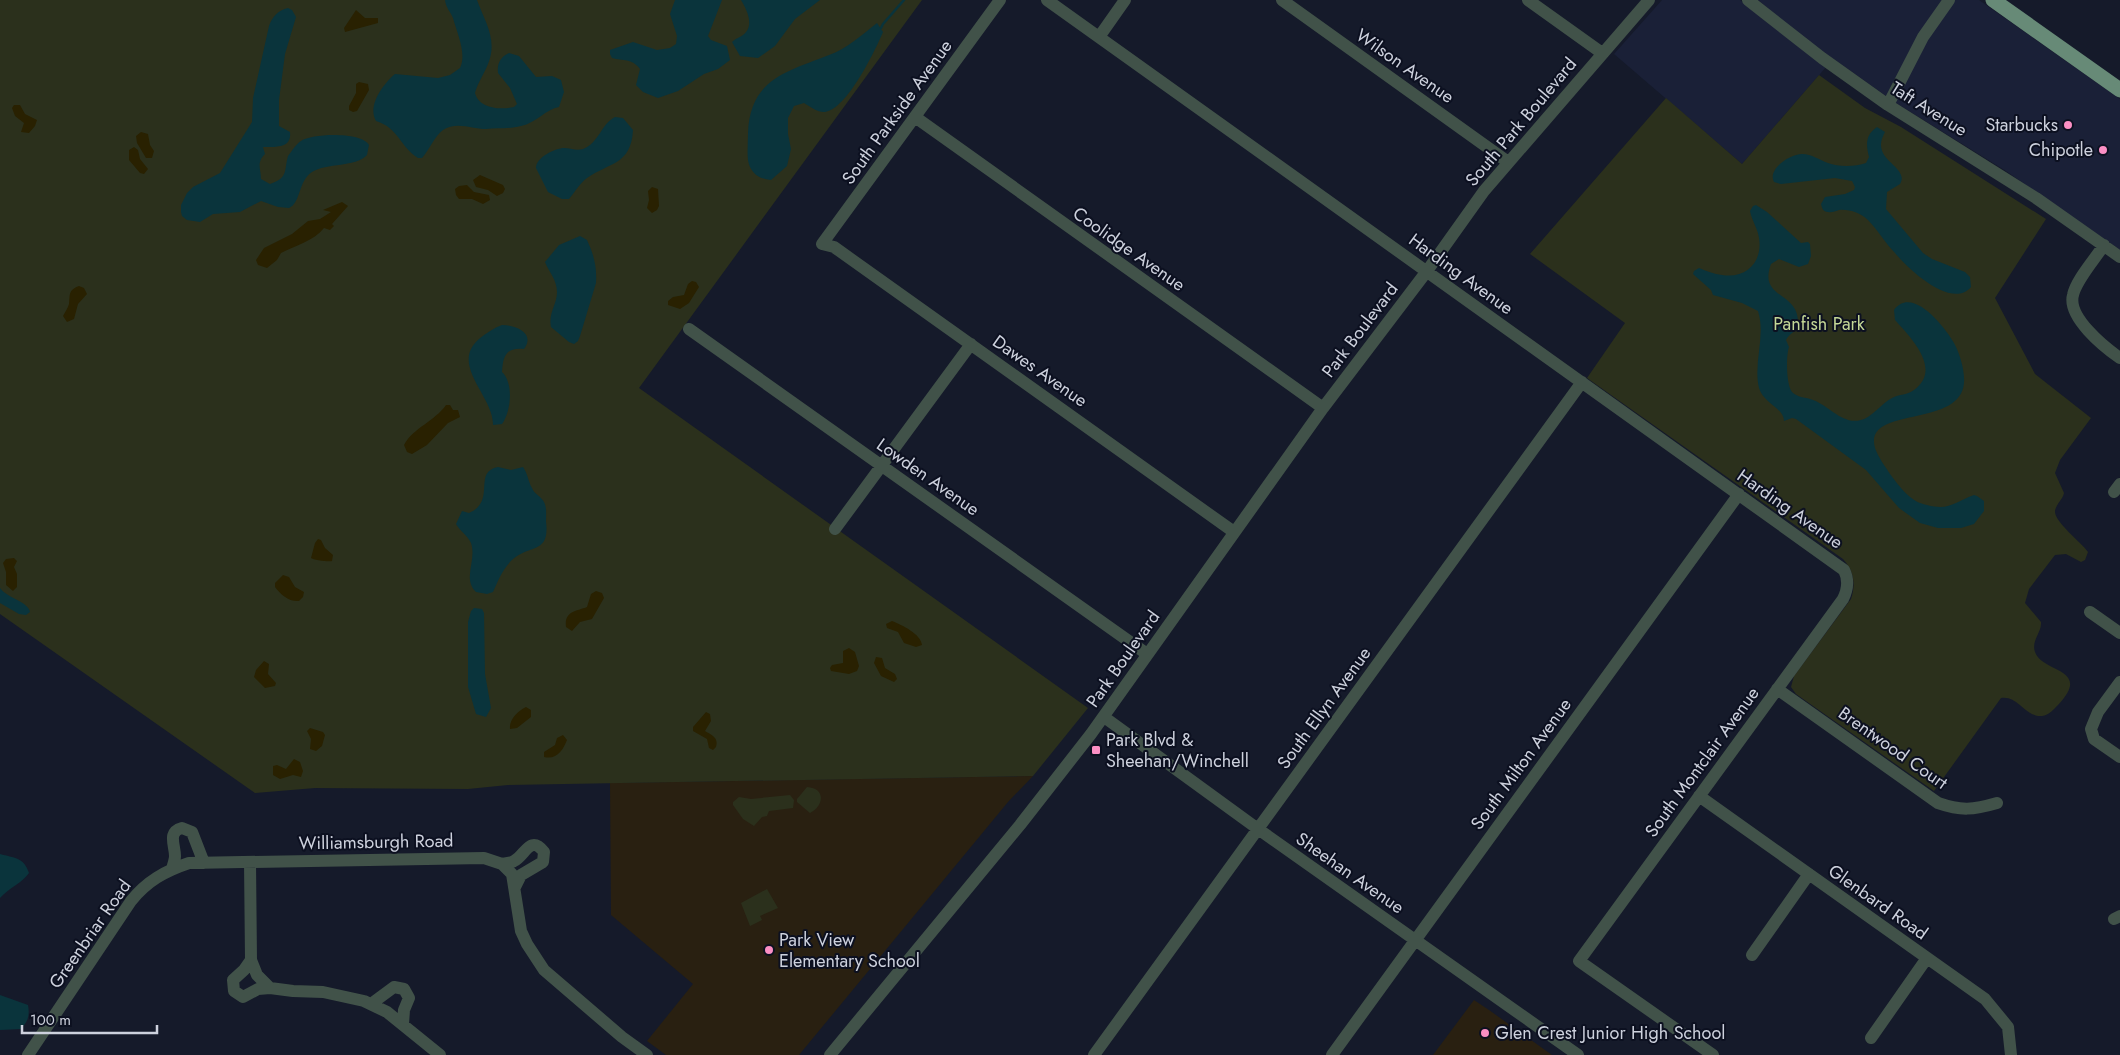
<svg xmlns="http://www.w3.org/2000/svg" width="2120" height="1055" viewBox="0 0 2120 1055" font-family="Jost,sans-serif">
  <style>
    .built { fill: #1a2037 }
    .education { fill: #292011 }
    .green { fill: #2b301c }
    .sand { fill: #292101 }
    .water { fill: #0a343c }
    .lines { fill: none; stroke-linecap: round; stroke-linejoin: round }
    .stream { stroke: #0a343c; stroke-width: 2.5 }
    .minor { stroke: #415249; stroke-width: 12 }
    .major { stroke: #678a77; stroke-width: 15 }
    .poi-dot { fill: #fb8fc4; stroke: #0c1020; stroke-width: 2 }
    .labels { text-anchor: middle; dominant-baseline: central; stroke-width: 4; stroke-linejoin: round; paint-order: stroke }
    .street-label { font-size: 18px; fill: #cdd1dd; stroke: #0c1020 }
    .poi-label { font-size: 18px; fill: #cdd1dd; stroke: #0c1020; text-anchor: start }
    .park-label { font-size: 18px; fill: #c4d796; stroke: #0c1020 }
  </style>
  <rect width="100%" height="100%" fill="#151a2a"/>
  <!-- built -->
  <path class="built" d="M1662 0H1740L1827 66 1742 164 1614 54Z
    M1758 0H1979L2120 99V250L2006 171 1896 103 1798 34Z"/>
  <!-- education -->
  <path class="education" d="M1033 776 1008 802 799 1055H666L647 1041 693 984 611 915 610 783Z
    M1474 1000 1489 1010 1552 1055H1433Z"/>
  <!-- green -->
  <path class="green" d="M0 0H922L639 388 1088 708 1033 776 508 785 468 789 315 788 255 793 0 614Z
    M1819 75 1865 108 1901 127 2046 219 1995 298 2035 374 2091 418 2060 460 2055 473 2064 493C2063 499 2056 504 2055 511 2054 522 2081 542 2088 552L2085 560 2081 562 2066 554 2055 555 2029 589 2025 603 2041 622C2042 632 2031 641 2035 652 2042 673 2093 668 2058 705 2054 709 2049 715 2042 716 2026 718 2018 695 2001 698L1934 791 1796 694 1791 687 1794 676 1851 599C1856 584 1854 571 1843 559L1587 378 1625 323 1530 254 1666 98 1742 164Z
    M807 787C826 788 824 806 810 813L797 802V799Z
    M790 795 794 800 793 808 769 811 767 816 762 817 754 826 743 819 733 805V802L739 797 751 799Z
    M767 889 778 908 760 916 762 920 750 926 741 903Z"/>
  <!-- sand -->
  <path class="sand" d="M356 10 365 18H378V23L345 32 344 28Z
    M359 82 368 84 369 90 357 111 353 112 349 110V106L356 93V84Z
    M14 105H20L25 114 37 120 35 126 29 133 21 132 24 123 15 116 12 108Z
    M141 132 148 134 150 145 154 151 152 158H146L137 143 136 136Z
    M134 147 138 150 140 159 148 169 144 174 140 173 129 160V150Z
    M480 175 503 185 505 189 503 193 497 196 488 190 476 187 473 180Z
    M467 185 474 192 489 195 490 200 483 204 472 199H459L456 195 455 189 459 186Z
    M652 187 658 189 659 206 657 210 652 213 647 208 649 200 648 191Z
    M342 202 348 206 332 224 334 226 330 230 324 228C314 241 294 246 281 253L277 260 267 268 258 265 256 260 264 248 292 234 308 221 320 219 331 212 323 210Z
    M692 281 696 282 699 287 689 303 680 309 668 305V301L673 297 684 295 688 284Z
    M79 286 84 288 87 294 78 304 74 319 67 322 63 316C65 312 68 308 69 304 70 295 68 290 79 286Z
    M446 405H450L453 410H458L460 417 448 423 427 445 412 454 407 452 404 445C413 428 435 421 446 405Z
    M318 539 321 540 325 548 333 555 332 561C329 562 313 560 311 558L315 543Z
    M14 558 17 561 14 567 17 574V587L13 591 6 585V572L3 563 6 559Z
    M283 575 289 577 295 587 304 592 303 597 299 601C289 602 281 595 275 587V583Z
    M596 591 602 593 604 598 592 619 580 622 572 631 566 627C564 611 577 611 587 607L591 594Z
    M892 621C902 625 921 634 922 645L916 647 904 643 898 632 887 628 886 624Z
    M849 648 855 652 859 666 857 671 849 674 831 671 830 668 832 665 843 663V651Z
    M876 657 882 658 885 668 895 674 897 679 894 682 881 676 874 663Z
    M264 661 269 664 268 674 276 683 275 686 265 688 254 677 256 670Z
    M526 707 531 710V717L517 728 510 729C509 719 518 711 526 707Z
    M706 712 710 714 711 721 705 731C711 735 719 737 716 747L713 750 709 748 707 739 693 731V727Z
    M310 728 323 732 325 735 322 746 316 751 310 749 311 739 307 731Z
    M563 735 567 740C563 750 557 760 544 757V752L555 745 557 738Z
    M294 759 300 762 303 771 301 777 293 775 280 779 273 775V766L277 765 286 769Z"/>
  <!-- water -->
  <path class="water" d="M445 0H477C485 22 498 40 488 64 484 74 478 82 475 93 479 109 501 110 514 107L517 104 510 88 498 73C497 64 500 57 509 53L519 56 536 77 552 76 561 80 564 92 559 107C546 109 536 123 521 126 510 129 497 128 486 129 472 129 456 121 443 130 434 137 430 149 422 158H418C400 147 399 128 376 121 367 106 383 84 395 74L438 78 450 75 460 68C467 54 457 33 453 18 450 11 446 8 445 0Z
    M675 0H722L708 36 711 40 727 46 730 60 718 69 704 74 678 91 658 98 643 92 636 85 640 69C632 58 623 61 612 58L610 54V50L633 42 657 50 670 48 676 44 677 36 670 14Z
    M741 0H820L795 19 775 46 758 58 740 56 732 42C736 38 739 38 743 35 755 26 747 10 741 0Z
    M288 8 292 10 296 17 285 54 279 100V126L290 132C292 149 275 147 263 147L265 154C256 163 261 169 261 179L270 184C289 178 284 169 288 156 292 151 296 144 301 141 313 133 362 132 369 145L367 155C357 167 326 163 312 172 298 181 301 203 289 208L278 207 261 201 240 212 213 214 200 222 187 220 182 216 181 212V205L187 193 193 187 220 173 252 122 253 98 269 26C272 17 278 10 288 8Z
    M877 23 883 32C875 51 847 109 825 112 818 113 809 106 804 103L794 106 788 118V134L791 149 787 166 771 180C759 179 750 173 748 160 747 152 748 142 748 133 750 79 786 72 829 55 846 49 862 35 877 23Z
    M615 117 623 118 633 130C631 165 610 162 587 178 580 183 575 192 569 199H562L548 192 536 168C536 157 556 148 564 148 570 148 576 151 583 149 599 143 601 124 615 117Z
    M1877 127 1885 132C1883 136 1881 140 1881 144 1880 162 1909 169 1900 184L1887 192 1886 209 1923 253 1932 259 1965 272 1970 277 1971 287C1952 310 1908 269 1895 253 1885 243 1878 230 1868 220 1861 213 1849 209 1839 210 1836 211 1831 213 1828 212 1823 212 1822 208 1821 204L1825 197 1845 194 1854 190 1855 187 1852 181 1835 178 1781 184 1774 182C1767 169 1790 154 1802 154 1812 154 1819 160 1828 163 1838 167 1855 167 1866 163L1869 157C1866 145 1865 135 1877 127Z
    M1756 205 1767 212 1801 243 1808 242 1810 244 1811 256 1808 264 1799 267 1779 259 1771 264C1758 299 1798 291 1798 322 1798 332 1789 333 1786 340L1789 347C1786 356 1786 384 1792 392 1798 398 1806 397 1813 400 1830 406 1842 425 1861 420 1871 418 1882 403 1892 398 1899 394 1908 395 1914 390 1943 369 1910 337 1895 320L1894 310C1912 285 1945 327 1954 343 1960 354 1965 371 1964 383 1960 429 1863 405 1875 448 1878 457 1885 466 1890 474 1900 487 1910 502 1927 505 1950 511 1954 502 1974 495L1977 496 1984 501V511L1974 524 1961 528H1938L1920 523 1899 508 1866 470 1796 419 1792 418 1784 421C1784 408 1763 403 1759 388 1753 363 1766 336 1758 311L1742 303 1713 295 1711 290 1693 274 1694 271 1699 268C1706 271 1714 274 1722 275 1746 279 1763 262 1759 238 1758 229 1752 221 1750 211L1753 206Z
    M580 236 587 240C594 255 597 267 596 283L580 336 578 341 574 344 569 342 551 327C548 313 557 305 557 292 557 280 549 272 545 262L559 245Z
    M502 325C515 325 536 333 524 349 505 347 503 357 502 372 514 383 511 412 502 424L493 425C494 396 449 365 479 339 486 333 494 328 502 325Z
    M498 467 511 470 523 467C528 474 528 481 532 488 534 494 541 496 544 502 547 508 546 514 546 521 550 554 531 544 513 559 503 568 498 581 493 592L487 594 476 592C462 578 477 561 471 543 468 536 460 531 456 524L462 511 469 513C497 501 472 472 498 467Z
    M0 588C8 599 28 601 30 612L26 615 19 614 0 603Z
    M474 608 482 609 484 613 485 674 491 708 486 717 476 714 468 687V622L471 611Z
    M0 854C14 858 24 857 29 873 22 883 9 888 0 898Z
    M0 995 28 1005C30 1016 28 1021 21 1029L0 1030Z"/>
  <g class="lines">
    <!-- stream -->
    <path class="stream" d="M881 28 883 24 904 0"/>
    <!-- minor -->
    <path class="minor" d="M1000 0 822 244 834 247 1234 532
      M1047 0 1844 570C1849 580 1848 589 1843 599L1579 961 1713 1055
      M1282 0 1508 162
      M1528 0 1602 53
      M1748 0 1822 58 1888 105 2036 198 2120 257
      M1099 37 1125 0
      M1888 105 1923 37 1949 0
      M915 117 1323 408
      M2104 245C2095 259 2076 280 2073 295 2067 317 2104 347 2120 358
      M689 329 1147 654
      M2114 492 2120 484
      M835 529 971 344
      M2090 612 2120 633
      M2120 682 2098 712 2091 729 2094 739 2120 757
      M1777 689 1938 803C1961 811 1973 810 1997 803
      M1104 717 1258 829 1578 1055
      M1699 796 1985 999 2008 1027 2011 1055
      M250 862 251 960 257 975 270 988 293 991 323 992 364 1001 387 1012 440 1055
      M502 864C506 863 511 863 514 861 525 856 530 834 544 852L543 862 521 875 515 887
      M172 869C173 865 175 860 175 856 175 845 167 832 182 828L192 832 204 863
      M2114 919 2120 916
      M1752 955 1809 874
      M251 960 244 970 233 980 234 991 243 997 258 989 270 988
      M371 1004 394 987 404 989 409 998 404 1010 403 1024
      M1871 1038 1927 958
      M28 1055 131 901C147 881 165 871 189 863L484 858 502 864 512 874 521 931 527 944 544 970 622 1037 647 1055
      M830 1055 1020 825 1091 734 1323 408 1427 271 1484 191 1649 0
      M1094 1055 1582 382
      M1332 1055 1739 494"/>
    <!-- major -->
    <path class="major" d="M1993 0 2120 90"/>
  </g>
  <!-- markers -->
  <g class="poi-dot">
    <circle cx="2068" cy="125" r="5"/>
    <circle cx="2103" cy="150" r="5"/>
    <rect x="1091" y="745" width="10" height="10" rx="2.5"/>
    <circle cx="769" cy="950" r="5"/>
    <circle cx="1485" cy="1033" r="5"/>
  </g>
  <g class="labels">
    <!-- street labels -->
    <g class="street-label">
      <text transform="translate(1405 66) rotate(35)">Wilson Avenue</text>
      <text transform="translate(1929 109) rotate(32)">Taft Avenue</text>
      <text transform="translate(897 112) rotate(-54)">South Parkside Avenue</text>
      <text transform="translate(1521 122) rotate(-50)">South Park Boulevard</text>
      <text transform="translate(1129 249) rotate(35)">Coolidge Avenue</text>
      <text transform="translate(1461 274) rotate(36)">Harding Avenue</text>
      <text transform="translate(1360 330) rotate(-53)">Park Boulevard</text>
      <text transform="translate(1040 371) rotate(35)">Dawes Avenue</text>
      <text transform="translate(928 477) rotate(35)">Lowden Avenue</text>
      <text transform="translate(1790 509) rotate(35)">Harding Avenue</text>
      <text transform="translate(1123 659) rotate(-55)">Park Boulevard</text>
      <text transform="translate(1324 708) rotate(-54)">South Ellyn Avenue</text>
      <text transform="translate(1893 748) rotate(35)">Brentwood Court</text>
      <text transform="translate(1702 762) rotate(-54)">South Montclair Avenue</text>
      <text transform="translate(1521 764) rotate(-54)">South Milton Avenue</text>
      <text transform="translate(376 842) rotate(-1)">Williamsburgh Road</text>
      <text transform="translate(1350 873) rotate(35)">Sheehan Avenue</text>
      <text transform="translate(1878 902) rotate(35)">Glenbard Road</text>
      <text transform="translate(90 934) rotate(-55)">Greenbriar Road</text>
    </g>
    <!-- poi labels -->
    <g class="poi-label">
      <text x="2058" y="125" text-anchor="end">Starbucks</text>
      <text x="2093" y="150" text-anchor="end">Chipotle</text>
      <text x="1106" y="740">Park Blvd &amp;<tspan x="1106" dy="21">Sheehan/Winchell</tspan></text>
      <text x="779" y="940">Park View<tspan x="779" dy="21">Elementary School</tspan></text>
      <text x="1495" y="1033">Glen Crest Junior High School</text>
    </g>
    <!-- park labels -->
    <g class="park-label">
      <text x="1819" y="324">Panfish Park</text>
    </g>
  </g>
  <!-- scale -->
  <path d="M22 1025v8h135v-8" fill="none" stroke="#cdd1dd" stroke-width="2.5"/>
  <text x="30" y="1025" font-size="15" fill="#cdd1dd" stroke="#0c1020" stroke-width="4" paint-order="stroke">100 m</text>
</svg>
